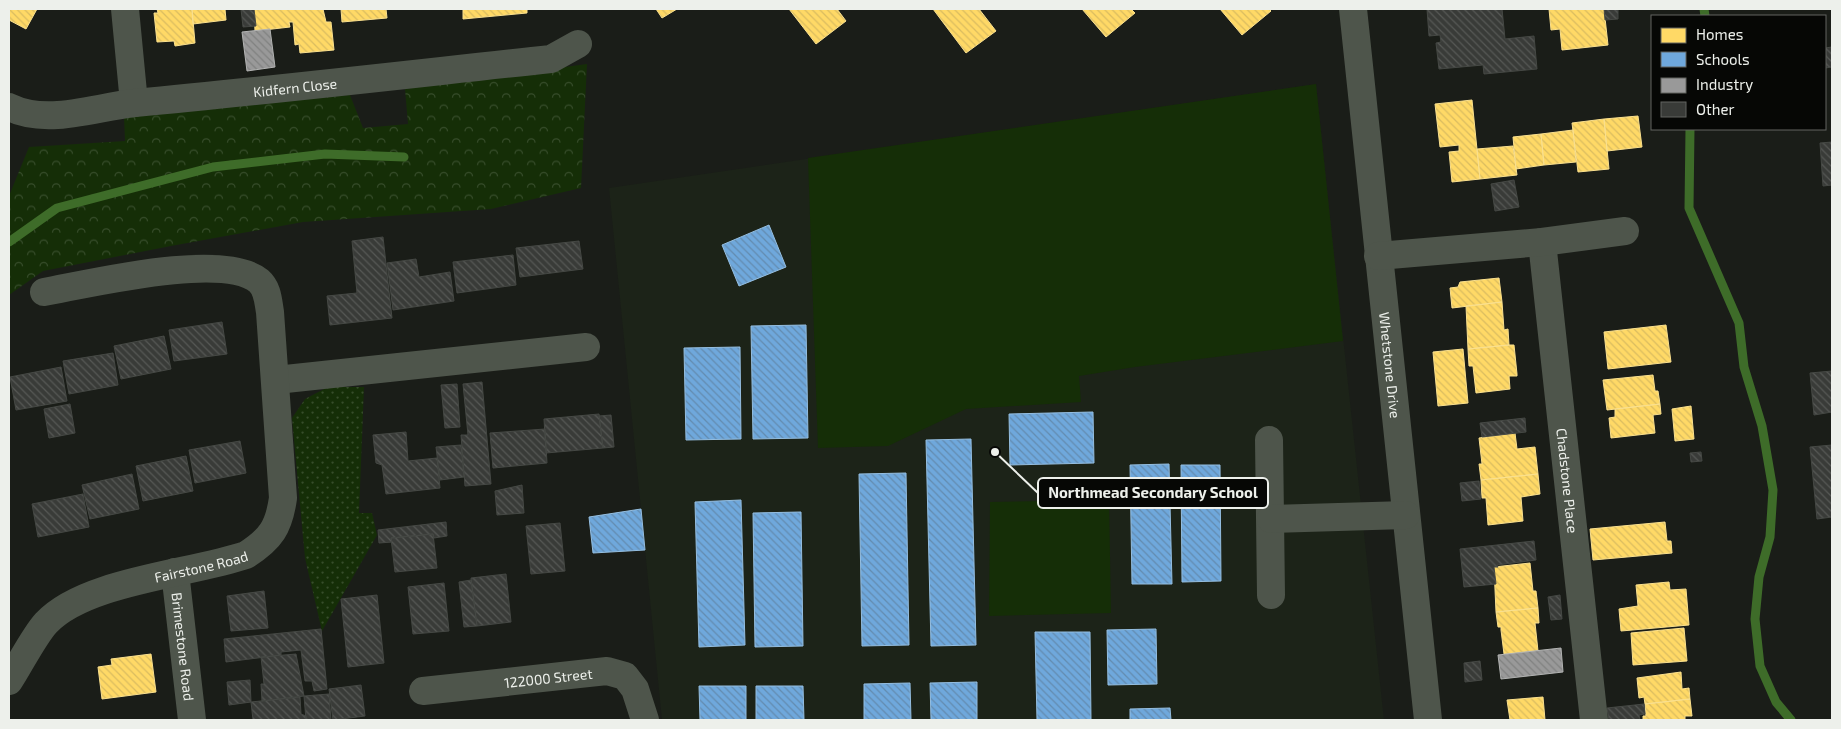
<svg xmlns="http://www.w3.org/2000/svg" width="1841" height="729" viewBox="0 0 1841 729" font-family="'Exo 2',sans-serif">
  <style>
    .built { fill: #1c2318 }
    .grass { fill: url(#grass-dots) }
    .forest { fill: url(#forest-crowns) }
    .green { fill: #152e07 }
    .homes { fill: url(#homes-back-hatch); stroke: #fae08e }
    .schools { fill: url(#schools-back-hatch); stroke: #95bee0 }
    .industry { fill: url(#industry-back-hatch); stroke: #b2b3b2 }
    .lines { fill: none; stroke-linecap: round; stroke-linejoin: round }
    .stream { stroke: #3e6c29; stroke-width: 9 }
    .building { fill: url(#building-back-hatch); stroke: #454844 }
    .minor { stroke: #4e554b; stroke-width: 28 }
    .labels { text-anchor: middle; dominant-baseline: central; stroke-width: 5; stroke-linejoin: round; paint-order: stroke }
    .street-label { font-size: 14px; fill: #edf0eb; stroke: #060705 }
    .leader { fill: none; stroke: #edf0eb; stroke-width: 2 }
    .callout-dot { fill: #edf0eb; stroke: #060705; stroke-width: 2 }
    .callout { fill: #060705; stroke: #edf0eb; stroke-width: 2 }
    .callout-label { font-size: 15px; text-anchor: middle; font-weight: bold; fill: #edf0eb }
  </style>
  <defs>
    <pattern id="grass-dots" width="8" height="8" patternUnits="userSpaceOnUse" patternTransform="scale(1.25)"><rect width="8" height="8" fill="#152e07"/><path d="M2 2h.1M6 6h.1" fill="none" stroke="#374d2b" stroke-width="1.8" stroke-linecap="round"/></pattern>
    <pattern id="forest-crowns" width="20" height="18" patternUnits="userSpaceOnUse" patternTransform="scale(1.25)"><rect width="20" height="18" fill="#152e07"/><path d="M2 6a3 3 0 1 1 6 0M12 15a3 3 0 1 1 6 0" fill="none" stroke="#374d2b"/></pattern>
    <pattern id="homes-back-hatch" width="6" height="6" patternUnits="userSpaceOnUse" patternTransform="scale(1.25)"><rect width="6" height="6" fill="#ffd966"/><path d="M-1 5l2 2M0 0l6 6M5-1l2 2" fill="none" stroke="#dabc60"/></pattern>
    <pattern id="schools-back-hatch" width="6" height="6" patternUnits="userSpaceOnUse" patternTransform="scale(1.25)"><rect width="6" height="6" fill="#6fa8dc"/><path d="M-1 5l2 2M0 0l6 6M5-1l2 2" fill="none" stroke="#638baf"/></pattern>
    <pattern id="industry-back-hatch" width="6" height="6" patternUnits="userSpaceOnUse" patternTransform="scale(1.25)"><rect width="6" height="6" fill="#999"/><path d="M-1 5l2 2M0 0l6 6M5-1l2 2" fill="none" stroke="#808180"/></pattern>
    <pattern id="building-back-hatch" width="6" height="6" patternUnits="userSpaceOnUse" patternTransform="scale(1.25)"><rect width="6" height="6" fill="#393b38"/><path d="M-1 5l2 2M0 0l6 6M5-1l2 2" fill="none" stroke="#565855"/></pattern>
  </defs>
  <rect width="100%" height="100%" fill="#1a1d18"/>
  <!-- built -->
  <path class="built" d="M1316 84 1384 720H662L609 188Z"/>
  <!-- grass -->
  <path class="grass" d="M328 387H364L359 513H372L377 535 322 631 305 558 292 418 305 399Z"/>
  <!-- forest -->
  <path class="forest" d="M587 64 581 188 491 209 303 222 171 246 43 271 9 295V196L29 147 125 141 124 117 350 95 363 128 408 124 405 89Z"/>
  <!-- green -->
  <path class="green" d="M1316 84 1343 341 1135 367 1079 376 1081 402 966 409 888 446 818 448 808 158Z
    M1109 500 1111 613 989 616 990 502Z"/>
  <!-- homes -->
  <path class="homes" d="M9 9H37L26 29 9 20Z
    M157 9H192L195 43 175 46 174 41 157 42 154 13H158Z
    M192 9H225L226 20 193 24Z
    M254 9H323L326 22H331L334 50 300 53 299 44 295 45 293 22H289L290 27 255 31Z
    M341 9H386L387 18 342 22Z
    M463 9H527V13L463 19Z
    M656 9H677L662 18Z
    M789 9H837L846 21 816 44Z
    M933 9H979L996 31 966 53Z
    M1082 9H1131L1135 13 1106 37Z
    M1220 9H1269L1271 11 1242 35Z
    M1549 9H1604L1608 45 1562 50 1560 29 1551 30Z
    M1472 100 1480 179 1452 182 1449 152 1459 151V145L1440 147 1435 104Z
    M1638 116 1642 147 1607 151 1604 119Z
    M1604 119 1609 169 1578 172 1572 123Z
    M1573 130 1576 162 1544 165 1541 134Z
    M1541 134 1544 165 1516 169 1513 137Z
    M1513 146 1517 175 1480 179 1477 149Z
    M1499 278 1502 302 1452 308 1450 288 1458 287 1460 282Z
    M1502 302 1504 330 1508 329 1509 345 1468 349 1466 306Z
    M1666 325 1671 362 1608 369 1604 332Z
    M1509 345H1514L1517 374V376H1509L1510 389 1476 393 1473 366H1469L1468 349Z
    M1463 349 1468 403 1438 406 1433 352Z
    M1653 375 1655 391H1658L1660 404 1607 410 1603 380Z
    M1660 404 1661 414 1653 415 1655 433 1611 438 1609 418 1615 417V409Z
    M1691 406 1694 439 1675 441 1672 409Z
    M1515 433 1517 449 1535 447 1538 474 1481 480 1479 464H1482L1479 438Z
    M1538 474 1540 494 1521 497 1523 521 1488 525 1486 498H1482L1481 480Z
    M1665 522 1667 541H1671L1672 553 1593 560 1590 529Z
    M1530 563 1533 591H1536L1538 608 1496 612 1494 567Z
    M1669 582 1670 590 1686 589 1689 625 1621 631 1619 609 1638 606 1636 585Z
    M1538 608 1539 623H1535L1538 651 1504 654 1501 630V627H1498L1496 612Z
    M1684 628 1687 661 1633 665 1631 633Z
    M151 654 156 692 102 699 98 667 112 665 111 659Z
    M1681 672 1682 689 1689 688 1690 699 1645 704 1644 697 1639 698 1637 678Z
    M1543 697 1545 720H1510L1507 700Z
    M1690 699 1692 716H1685V720H1643V716H1646L1645 704Z"/>
  <!-- schools -->
  <path class="schools" d="M769 225 786 267 739 286 722 245Z
    M806 325 808 438 753 439 751 326Z
    M740 347 741 439 686 440 684 348Z
    M1093 412 1094 463 1010 465 1009 414Z
    M971 439 976 645 931 646 926 440Z
    M1169 464 1172 584H1132L1130 465Z
    M1181 465H1220L1221 581 1182 582Z
    M906 473 909 645 862 646 859 474Z
    M741 500 745 645 699 647 695 502Z
    M641 509 645 550 593 553 589 517Z
    M801 512 803 646 755 647 753 513Z
    M1156 629 1157 684 1108 685 1107 630Z
    M1035 632H1090L1091 720H1037Z
    M977 682V720H931L930 683Z
    M910 683 911 720H864V684Z
    M699 686H746V720H700Z
    M756 686H803L804 720H756Z
    M1170 708 1171 720H1130V709Z"/>
  <!-- industry -->
  <path class="industry" d="M270 29 275 67 247 71 242 32Z
    M1561 648 1563 672 1501 679 1498 655Z"/>
  <g class="lines">
    <!-- stream -->
    <path class="stream" d="M1704 9 1705 16
      M1690 129 1689 208 1739 323 1744 367 1762 426 1773 490 1770 537 1759 577 1755 619 1760 666 1776 702 1791 720
      M9 242 57 208 213 167 325 154 404 157"/>
  </g>
  <!-- building -->
  <path class="building" d="M241 9H254L256 26 243 27Z
    M1427 9H1502L1505 39 1534 36 1537 69 1484 74 1483 65 1439 69 1436 43 1441 42 1440 35 1429 36Z
    M1604 9H1618V19L1605 20Z
    M1832 47V67L1825 68V48Z
    M1832 142V185L1823 186 1820 143Z
    M1514 180 1519 207 1495 211 1491 184Z
    M383 237 392 318 330 325 327 296 357 293 352 241Z
    M579 241 583 269 520 277 516 248Z
    M513 255 516 285 457 293 453 262Z
    M416 259 419 277 450 272 454 301 393 310 387 263Z
    M222 322 227 354 174 361 169 330Z
    M164 336 171 369 121 379 114 346Z
    M113 353 118 385 69 394 63 361Z
    M61 367 67 401 16 410 10 377Z
    M1832 371V412L1814 415 1810 373Z
    M482 382 491 484 465 486 461 435H468L463 384Z
    M457 384 460 427 445 428 441 385Z
    M70 404 75 433 49 438 44 409Z
    M599 414 603 448 546 453 544 419Z
    M611 415 614 447 603 448 599 416Z
    M1525 418 1526 432 1482 437 1480 423Z
    M545 429 547 463 493 468 490 433Z
    M406 432 408 461 437 458 440 488 386 494 382 465 376 463 373 435Z
    M240 441 246 473 195 483 189 450Z
    M461 445 464 477 440 480 436 447Z
    M1832 445V517L1817 519 1810 447Z
    M1701 452 1702 461 1691 462 1690 453Z
    M186 456 193 491 143 501 136 466Z
    M132 474 139 509 90 519 82 485Z
    M1479 481 1481 499 1462 501 1460 483Z
    M522 485 524 513 497 515 495 491Z
    M83 494 89 527 38 537 32 504Z
    M446 522 447 536 434 538 433 534 391 538 392 542 379 543 378 530Z
    M560 523 565 571 531 574 526 526Z
    M433 534 437 568 395 572 391 538Z
    M1534 541 1536 560 1497 565 1498 567H1494L1496 584 1464 587 1460 549Z
    M506 574 511 622 477 626 471 578Z
    M471 580 477 626 464 627 459 582Z
    M444 583 449 631 413 634 408 587Z
    M264 591 268 628 231 631 227 596Z
    M377 595 384 663 348 667 341 599Z
    M1560 595 1562 619 1551 620 1548 597Z
    M321 629 327 689 314 691 312 681H305L301 650 281 652V655L226 662 224 639Z
    M296 654 304 696 262 701 261 684H264L261 657Z
    M1480 661 1482 680 1465 682 1464 663Z
    M250 680 251 702 229 705 227 682Z
    M361 685 365 716 333 720 329 689Z
    M329 694 331 720H306L304 696Z
    M300 697 301 714 306 716V720H253L251 702Z
    M1644 704 1645 714 1639 715 1640 720H1609L1607 708Z"/>
  <g class="lines">
    <!-- minor -->
    <g class="minor">
      <path d="M125 9 134 103"/>
      <path id="s1" d="M1353 9 1428 720"/>
      <path id="s2" d="M9 107C48 126 94 107 135 103 274 90 412 74 551 59L578 44"/>
      <path id="s3" d="M1542 242 1594 720"/>
      <path d="M1378 256 1542 242 1625 231"/>
      <path d="M276 380 586 347"/>
      <path d="M1269 440 1271 595"/>
      <path d="M1271 519 1406 515"/>
      <path id="s4" d="M175 572 192 720"/>
      <path id="s5" d="M9 681C19 666 34 636 46 623 85 581 190 574 246 555 271 539 279 527 283 498L270 312C268 301 268 289 259 281 223 251 89 284 44 292"/>
      <path id="s6" d="M423 691 607 671 625 676 635 689 645 720"/>
    </g>
  </g>
  <g class="labels">
    <!-- street labels -->
    <g class="street-label">
      <text stroke="none"><textPath href="#s2" startOffset="289">Kidfern Close</textPath></text>
      <text stroke="none"><textPath href="#s1" startOffset="358">Whetstone Drive</textPath></text>
      <text stroke="none"><textPath href="#s3" startOffset="240">Chadstone Place</textPath></text>
      <text stroke="none"><textPath href="#s5" startOffset="236">Fairstone Road</textPath></text>
      <text stroke="none"><textPath href="#s4" startOffset="75">Brimestone Road</textPath></text>
      <text stroke="none"><textPath href="#s6" startOffset="126">122000 Street</textPath></text>
    </g>
  </g>
  <!-- callouts -->
  <path class="leader" d="M995 452L1038 493"/>
  <circle class="callout-dot" cx="995" cy="452" r="5"/>
  <rect class="callout" x="1038" y="478" width="230" height="30" rx="5"/>
  <g class="callout-label">
    <text x="1153" y="498">Northmead Secondary School</text>
  </g>
  <!-- border -->
  <rect width="1841" height="729" fill="none" stroke="#edf0eb" stroke-width="20"/>
  <!-- legend -->
  <rect x="1651" y="15" width="175" height="115" fill="#060705" stroke="#626461"/>
  <rect x="1661" y="28" width="25" height="15" fill="#ffd966" stroke="#626461"/>
  <text x="1696" y="40" font-size="15" fill="#edf0eb">Homes</text>
  <rect x="1661" y="52" width="25" height="15" fill="#6fa8dc" stroke="#626461"/>
  <text x="1696" y="65" font-size="15" fill="#edf0eb">Schools</text>
  <rect x="1661" y="78" width="25" height="15" fill="#999999" stroke="#626461"/>
  <text x="1696" y="90" font-size="15" fill="#edf0eb">Industry</text>
  <rect x="1661" y="102" width="25" height="15" fill="#393b38" stroke="#626461"/>
  <text x="1696" y="115" font-size="15" fill="#edf0eb">Other</text>
</svg>
